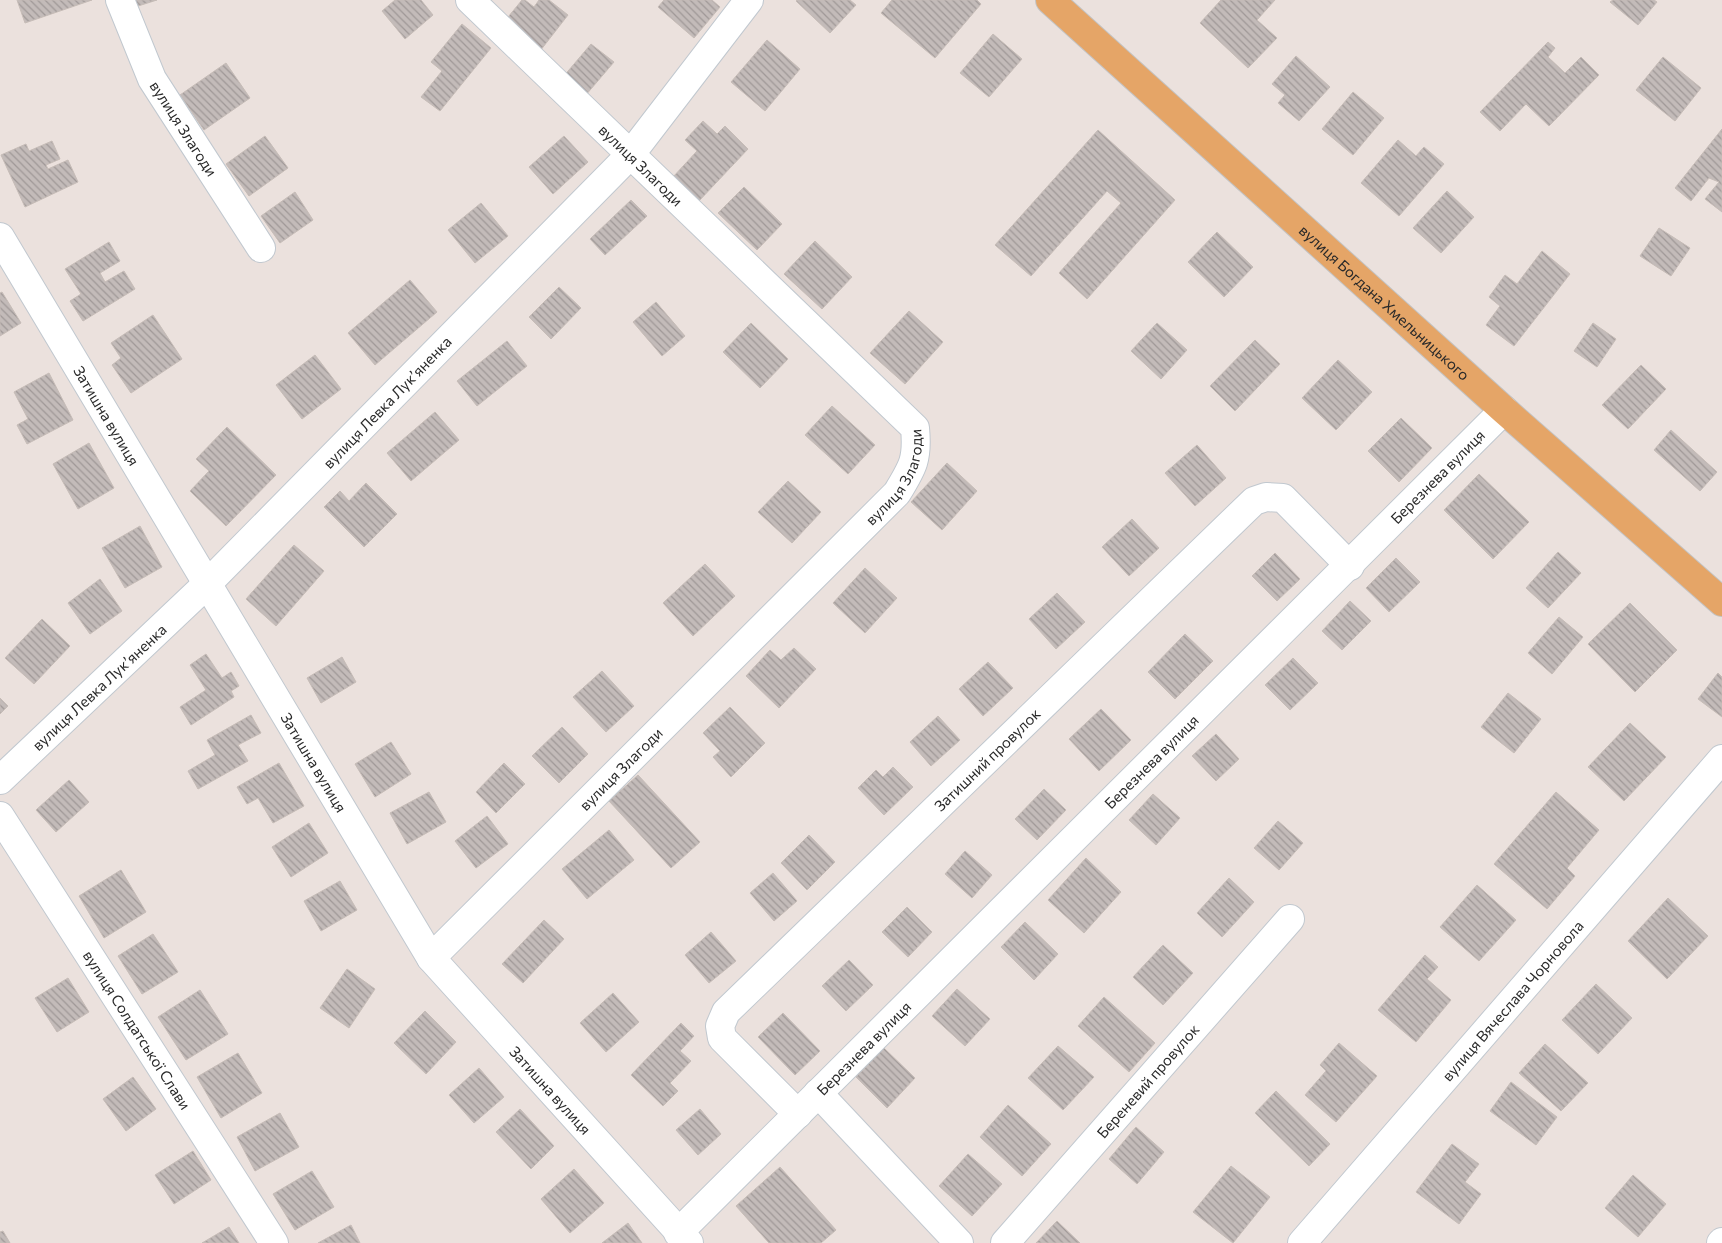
<svg xmlns="http://www.w3.org/2000/svg" width="1722" height="1243" viewBox="0 0 1722 1243" font-family="Commissioner,sans-serif">
  <style>
    .building { fill: url(#building-back-hatch); stroke: #c6bcb7 }
    .lines { fill: none; stroke-linecap: round; stroke-linejoin: round }
    .minor-casing { stroke: #c1c8cf; stroke-width: 30 }
    .major-casing { stroke: #c3c3c3; stroke-width: 30 }
    .minor { stroke: #fff; stroke-width: 28 }
    .major { stroke: #e5a567; stroke-width: 28 }
    .labels { text-anchor: middle; dominant-baseline: central; stroke-width: 5; stroke-linejoin: round; paint-order: stroke }
    .street-label { font-size: 15px; fill: #2a2a2a; stroke: #fff }
  </style>
  <defs>
    <pattern id="building-back-hatch" width="6" height="6" patternUnits="userSpaceOnUse" patternTransform="scale(1.25)"><rect width="6" height="6" fill="#c3bbb9"/><path d="M-1 5l2 2M0 0l6 6M5-1l2 2" fill="none" stroke="#9f9897"/></pattern>
  </defs>
  <rect width="100%" height="100%" fill="#ebe1dd"/>
  <!-- building -->
  <path class="building" d="M17 0H92L25 23Z
    M133 0H157L135 7Z
    M395 0H421L433 15 405 39 382 11Z
    M522 0H525L534 7 539 0H549L568 15 540 51 504 22Z
    M664 0H712L720 7 694 38 658 7Z
    M797 0H850L856 5 830 33 796 1Z
    M892 0H977L981 4 935 58 881 13Z
    M1221 0H1275L1257 20 1277 38 1248 68 1200 23Z
    M1613 0H1654L1657 2 1638 25 1610 2Z
    M462 24 491 48 440 111 421 97 442 71 431 62Z
    M993 34 1022 59 989 97 960 73Z
    M767 40 800 69 765 111 731 82Z
    M1548 42 1555 48 1548 57 1565 73 1581 57 1599 75 1549 126 1526 104 1500 131 1480 112Z
    M591 44 614 62 585 96 563 77Z
    M1296 56 1330 87 1299 121 1278 103 1285 95 1272 84Z
    M1663 57 1701 88 1675 121 1636 90Z
    M226 63 250 98 204 130 180 95Z
    M1353 92 1384 118 1353 155 1322 129Z
    M703 121 717 134 725 126 748 149 698 202 673 177 697 151 685 140Z
    M1722 129V212L1705 199 1719 182 1709 178 1691 201 1675 188Z
    M1098 130 1175 200 1087 299 1059 273 1121 203 1107 191 1031 276 995 245Z
    M265 136 288 168 249 196 226 164Z
    M564 136 588 162 553 194 529 167Z
    M1398 140 1416 156 1424 147 1444 164 1399 216 1361 183Z
    M52 141 60 159 46 165 48 169 68 160 78 182 25 207 1 155 26 144 29 151Z
    M744 187 782 224 757 250 718 213Z
    M1447 191 1474 217 1441 253 1413 228Z
    M295 192 313 220 280 243 261 216Z
    M631 200 647 216 605 255 590 239Z
    M481 203 508 236 475 263 448 230Z
    M1659 228 1690 248 1671 276 1640 256Z
    M1217 232 1253 267 1224 297 1188 262Z
    M815 241 852 277 822 309 784 274Z
    M109 242 120 261 100 273 105 282 124 271 135 289 83 321 70 301 81 294 65 269Z
    M1542 251 1570 274 1514 346 1486 325 1500 306 1489 297 1505 275 1517 284Z
    M410 280 437 312 375 365 348 333Z
    M559 287 581 308 551 339 529 317Z
    M2 292 21 323 0 336V293Z
    M656 302 685 336 662 356 633 322Z
    M909 311 943 342 905 384 870 353Z
    M153 315 182 359 131 393 112 365 121 358 111 343Z
    M751 323 788 359 760 388 723 352Z
    M1157 323 1187 350 1161 379 1131 351Z
    M1593 323 1616 339 1597 367 1574 351Z
    M1255 340 1280 364 1235 411 1210 386Z
    M507 341 527 366 477 406 457 381Z
    M315 355 341 389 302 419 276 385Z
    M1338 360 1372 392 1336 430 1302 398Z
    M1641 365 1666 389 1628 429 1602 405Z
    M49 373 73 420 27 444 17 425 28 419 14 392Z
    M832 406 875 445 848 474 805 435Z
    M435 412 459 440 411 481 387 453Z
    M1401 418 1432 448 1399 482 1368 451Z
    M227 427 276 475 226 526 190 491 209 471 196 459Z
    M1671 430 1717 472 1700 491 1654 450Z
    M89 443 114 488 78 509 53 464Z
    M1197 445 1226 478 1195 506 1165 473Z
    M947 463 977 491 942 530 911 502Z
    M1479 474 1529 522 1493 559 1444 510Z
    M788 481 821 512 792 543 758 512Z
    M366 483 397 514 364 547 324 507 340 491 349 501Z
    M1132 519 1159 548 1129 576 1102 547Z
    M140 526 162 567 125 588 102 548Z
    M294 545 324 571 276 626 246 599Z
    M1558 552 1581 573 1548 608 1526 588Z
    M1275 553 1300 579 1277 601 1252 576Z
    M1396 558 1420 582 1389 612 1366 588Z
    M705 564 735 596 693 636 663 603Z
    M865 568 897 598 865 633 833 603Z
    M100 579 122 611 90 634 68 603Z
    M1057 593 1085 622 1056 649 1029 619Z
    M1350 601 1371 621 1342 650 1322 631Z
    M1630 603 1677 650 1635 692 1588 644Z
    M1559 617 1583 637 1552 674 1528 653Z
    M42 619 70 646 34 684 5 658Z
    M1185 634 1213 661 1175 699 1148 672Z
    M794 648 816 669 779 708 746 676 770 650 781 660Z
    M206 654 222 678 231 672 239 686 231 691 234 697 191 725 180 707 206 690 190 665Z
    M342 657 356 682 321 703 307 678Z
    M1293 658 1318 683 1290 710 1265 685Z
    M988 662 1013 688 983 716 959 689Z
    M602 671 634 706 606 732 573 697Z
    M1718 673 1722 677V717L1698 699Z
    M1508 693 1541 719 1514 753 1481 727Z
    M0 698 8 706 0 714Z
    M730 707 765 743 731 777 713 757 720 751 703 733Z
    M1101 709 1131 740 1099 771 1069 739Z
    M251 715 261 733 238 745 248 761 198 789 188 771 215 755 207 740Z
    M938 716 960 740 931 766 910 742Z
    M1630 723 1666 757 1624 801 1588 767Z
    M562 727 588 754 559 783 532 756Z
    M1216 734 1239 759 1216 781 1192 756Z
    M391 742 411 774 375 797 355 764Z
    M279 763 304 806 273 823 258 798 247 804 237 787Z
    M504 763 525 784 496 813 476 792Z
    M893 767 913 787 884 815 858 788 876 770 883 777Z
    M638 775 700 842 671 868 609 801Z
    M69 780 89 802 56 832 36 810Z
    M1044 789 1066 810 1037 840 1015 819Z
    M429 792 446 822 407 844 390 813Z
    M1556 792 1599 830 1567 868 1575 876 1547 909 1494 864Z
    M1153 794 1180 818 1156 845 1129 820Z
    M487 816 508 844 476 868 455 841Z
    M1278 821 1303 843 1279 870 1254 848Z
    M309 823 328 853 291 877 272 847Z
    M609 830 634 860 587 899 562 869Z
    M809 835 835 862 807 890 781 863Z
    M965 851 992 875 972 898 945 874Z
    M1086 858 1121 892 1084 933 1048 900Z
    M121 870 146 912 104 938 79 896Z
    M773 873 797 901 774 921 750 893Z
    M1229 878 1254 902 1222 937 1197 913Z
    M340 881 357 910 321 931 304 901Z
    M1477 885 1516 920 1479 961 1440 927Z
    M1668 898 1708 936 1667 979 1628 941Z
    M907 907 932 932 908 957 882 932Z
    M544 920 564 939 523 983 502 964Z
    M1025 922 1058 954 1034 980 1001 947Z
    M711 932 736 961 709 983 685 955Z
    M153 934 178 972 142 994 118 956Z
    M1163 945 1193 973 1163 1005 1133 977Z
    M1425 955 1438 967 1427 979 1451 1000 1416 1042 1378 1010Z
    M849 960 873 985 846 1011 822 986Z
    M347 969 375 989 349 1028 320 1008Z
    M68 978 89 1012 57 1032 35 998Z
    M1596 984 1632 1018 1598 1054 1562 1020Z
    M957 989 990 1019 965 1046 932 1016Z
    M200 990 228 1034 186 1060 158 1017Z
    M613 993 639 1022 606 1052 580 1023Z
    M1104 997 1155 1043 1129 1072 1078 1026Z
    M425 1011 456 1042 426 1074 394 1043Z
    M783 1013 820 1051 795 1075 758 1037Z
    M681 1023 694 1036 680 1051 691 1061 670 1083 678 1091 663 1106 631 1075Z
    M1339 1043 1377 1076 1336 1122 1305 1095 1326 1071 1320 1065Z
    M1545 1044 1588 1083 1561 1111 1519 1073Z
    M1058 1046 1094 1077 1063 1110 1028 1078Z
    M884 1048 915 1078 887 1108 856 1077Z
    M238 1053 262 1093 221 1118 197 1077Z
    M479 1068 504 1097 474 1123 449 1095Z
    M133 1077 156 1109 126 1131 103 1099Z
    M1511 1082 1557 1117 1536 1145 1490 1111Z
    M1276 1091 1330 1144 1309 1166 1255 1113Z
    M1008 1105 1051 1144 1022 1176 980 1137Z
    M520 1109 554 1146 531 1169 496 1132Z
    M700 1109 721 1134 698 1155 676 1130Z
    M280 1113 299 1147 255 1171 237 1137Z
    M1136 1127 1164 1152 1137 1184 1109 1159Z
    M1452 1144 1479 1164 1465 1182 1481 1194 1459 1224 1416 1192Z
    M193 1151 211 1180 174 1204 155 1175Z
    M968 1154 1002 1184 972 1216 939 1186Z
    M1231 1166 1270 1197 1233 1243 1193 1212Z
    M780 1167 836 1230 821 1243H769L736 1206Z
    M574 1169 604 1203 570 1233 541 1199Z
    M312 1171 334 1207 295 1230 273 1194Z
    M1633 1175 1666 1204 1638 1237 1605 1208Z
    M1057 1221 1080 1243H1036Z
    M628 1223 642 1243H602Z
    M351 1225 360 1243H318Z
    M229 1227 239 1243H202Z
    M3 1231 10 1243H0V1232Z"/>
  <g class="lines">
    <!-- minor casing -->
    <g class="minor-casing">
      <g id="minor">
        <path id="s1" d="M120 0 152 79 261 248"/>
        <path id="s2" d="M0 237 431 958 689 1243"/>
        <path d="M0 780 206 585 630 155 749 0"/>
        <path id="s3" d="M0 816 274 1243"/>
        <path id="s4" d="M431 958 897 493C913 467 918 459 915 428L470 0"/>
        <path d="M818 1093 959 1243"/>
        <path id="s5" d="M798 1114 722 1038 720 1026 726 1012 1254 501 1266 497 1283 498 1350 566"/>
        <path id="s6" d="M678 1233 1504 410"/>
        <path id="s7" d="M1005 1243 1290 919"/>
        <path id="s8" d="M1302 1243 1722 759"/>
        <path d="M1721 1243 1722 1242"/>
      </g>
    </g>
    <!-- major casing -->
    <g class="major-casing">
      <g id="major">
        <path id="s9" d="M1050 0 1504 410 1722 602"/>
      </g>
    </g>
    <!-- minor -->
    <use href="#minor" class="minor"/>
    <!-- major -->
    <use href="#major" class="major"/>
  </g>
  <g class="labels">
    <!-- street labels -->
    <g class="street-label">
      <text stroke="none"><textPath href="#s1" startOffset="144">вулиця Злагоди</textPath></text>
      <text transform="translate(641 165) rotate(44)">вулиця Злагоди</text>
      <text stroke="none"><textPath href="#s9" startOffset="451">вулиця Богдана Хмельницького</textPath></text>
      <text transform="translate(387 402) rotate(-46)">вулиця Левка Лукʼяненка</text>
      <text stroke="none"><textPath href="#s2" startOffset="208">Затишна вулиця</textPath></text>
      <text stroke="none"><textPath href="#s4" startOffset="672">вулиця Злагоди</textPath></text>
      <text stroke="none"><textPath href="#s6" startOffset="1072">Березнева вулиця</textPath></text>
      <text transform="translate(99 687) rotate(-43)">вулиця Левка Лукʼяненка</text>
      <text stroke="none"><textPath href="#s5" startOffset="498">Затишний провулок</textPath></text>
      <text stroke="none"><textPath href="#s2" startOffset="612">Затишна вулиця</textPath></text>
      <text stroke="none"><textPath href="#s6" startOffset="668">Березнева вулиця</textPath></text>
      <text stroke="none"><textPath href="#s4" startOffset="268">вулиця Злагоди</textPath></text>
      <text stroke="none"><textPath href="#s8" startOffset="321">вулиця Вячеслава Чорновола</textPath></text>
      <text stroke="none"><textPath href="#s3" startOffset="254">вулиця Солдатської Слави</textPath></text>
      <text stroke="none"><textPath href="#s6" startOffset="262">Березнева вулиця</textPath></text>
      <text stroke="none"><textPath href="#s7" startOffset="216">Береневий провулок</textPath></text>
      <text stroke="none"><textPath href="#s2" startOffset="1018">Затишна вулиця</textPath></text>
    </g>
  </g>
</svg>
